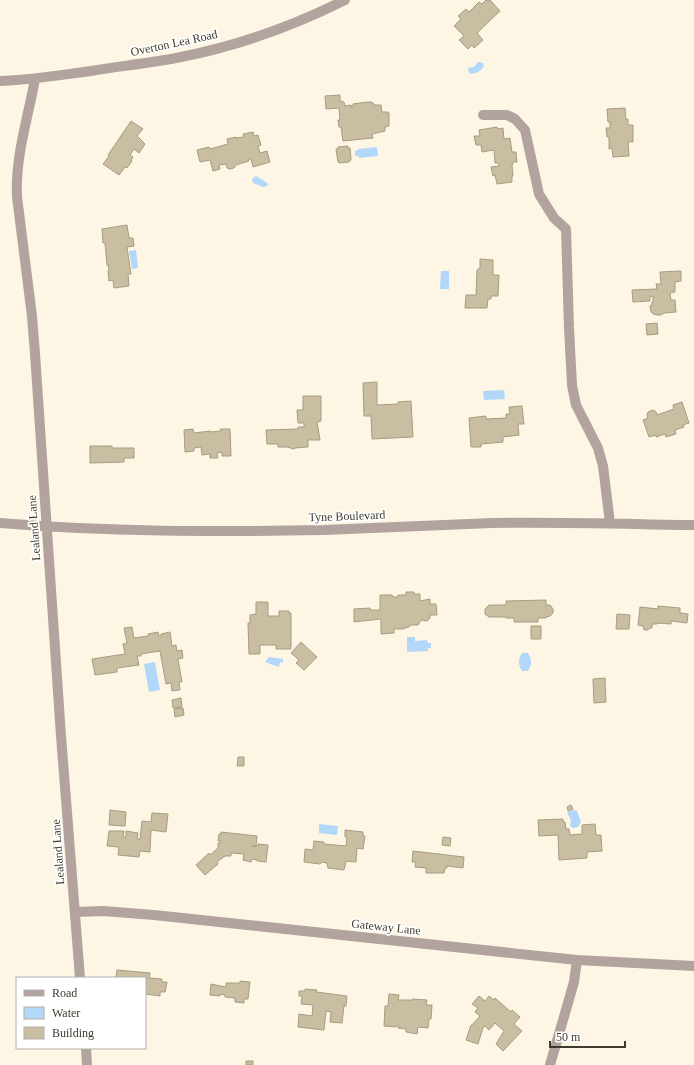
<svg xmlns="http://www.w3.org/2000/svg" width="694" height="1065" viewBox="0 0 694 1065" font-family="Georgia,serif">
  <style>
    .water { fill: #b2d7f9 }
    .building { fill: #c9bea2; stroke: #a69c80 }
    .lines { fill: none; stroke-linecap: round; stroke-linejoin: round }
    .minor { stroke: #b2a39f; stroke-width: 10 }
    .labels { text-anchor: middle; dominant-baseline: central; stroke-width: 3.5; stroke-linejoin: round; paint-order: stroke }
    .street-label { font-size: 12px; fill: #3f3a2e; stroke: #fff }
  </style>
  <rect width="100%" height="100%" fill="#fdf6e5"/>
  <!-- water -->
  <path class="water" d="M478 62 483 63 484 66C481 71 475 75 469 73L468 68 474 67Z
    M377 147 378 156 359 158V156H355V151L358 150V149Z
    M256 176 266 182 268 184 267 186 263 187 253 183 252 179Z
    M136 250 138 268 132 269 129 251Z
    M441 271H449V289H440Z
    M504 390 505 399 484 400 483 391Z
    M407 637H415V641L427 640 428 643H431V648H428V651L407 652Z
    M522 653H528C532 660 532 664 528 671H522C518 665 518 659 522 653Z
    M269 657 283 659V663L280 662 279 667 265 662Z
    M155 662 160 690 149 692 144 664Z
    M574 810 577 811 581 822 578 827 573 828 570 826 571 820 567 813 569 811Z
    M319 824 338 826 337 835 319 833Z"/>
  <!-- building -->
  <path class="building" d="M486 0H490L500 11 477 33 483 40 474 48 472 45 468 49 459 40 464 36 454 26 461 19 458 16 466 9 469 12 479 2 482 4Z
    M340 95V101L344 102 345 106 351 105 352 108 353 107V104L368 102H372L375 105H381L382 112H388L389 113V126L385 127V131L372 134 373 138 343 141 341 127H339L338 120H340L339 108 326 109 325 96Z
    M625 108 626 120 628 119V125H633V142H628L629 156 613 157 612 148 609 149V137H607L606 128H610V122H608L607 109Z
    M131 121 143 129 137 136 145 144 139 153 134 149 130 155 133 157 131 160 132 161 127 168 125 167 119 175 103 164 109 156 108 155Z
    M497 127 498 129 503 128 504 139 510 138 512 152H516L517 162H513L512 166 513 176H512V182L497 184 495 175 493 176 491 167 499 166 498 163H495L494 150 482 152 481 145H476L474 136H480L479 130Z
    M253 132 254 136 258 135 261 145 258 146 260 153 267 151 270 162 253 167 251 159H248L249 161 236 165 234 168 230 169 227 168 226 164 219 165 220 169 213 171 210 160 200 162 197 150 209 147 210 149 228 144 227 139 236 137V138L244 137 243 134Z
    M348 146V148H350L351 160 349 161V162L339 163V162H338L336 149H338V147Z
    M127 225 129 238H133L134 246 127 247 131 274H128L129 286 114 288 113 280 109 281 108 271 109 270 108 265H107L105 243H103L102 229Z
    M480 259 493 260V275H499L498 296H491V299H488L487 308H465L466 295H476L477 270 480 268Z
    M681 271V281L675 282V292L670 293 671 300H675L676 312 664 313 661 315H657L653 314 651 312 650 306 652 305V302L653 301V296L650 297V301L633 302 632 290 657 289 656 284H661L660 272Z
    M657 323 658 334 647 335 646 324Z
    M377 382V405L398 404V402L411 401 413 437 372 439 371 416H364L363 383Z
    M303 396H321V421L317 422 320 440H308V447L295 448 294 449 287 447H278V444H267L266 430 298 429V427H304V423H298L297 410H303Z
    M682 402 689 423 683 425 684 427 675 430 676 434 666 437 665 434 656 437V435L649 437 643 420 648 418 647 415 648 412 653 410 656 412 657 415 674 409 673 405Z
    M522 406 524 424H518L519 435 503 437V442L481 444V447H471L469 418 486 416V419L506 418V414H510L509 407Z
    M193 429 194 433 210 431V432L221 431 220 429H230L231 456H222V452L217 453 218 458H210V454L202 455 201 447 194 448V451L185 452 184 430Z
    M90 446H112V448H134V458H124V462L90 463Z
    M406 592H414V594H420V601L430 599V604H436L437 615H430V618L427 621 421 620 418 625H411L409 627 404 628V629H394V633L381 634V619L354 622V609L370 608 371 610H380V595H392L393 597H398V595H406Z
    M546 600V605H550L553 609V613L550 616 546 617V618H538V622H514V618H506V617H489L485 614V609L489 605H506V601Z
    M256 602H268V616H279V611H289V613H291V649H276V645H260V654H249L248 623H250V615L256 614Z
    M658 606 680 608V613L688 614 687 623 671 621V624L657 623V624H652V628H650L648 630H644L643 626 638 625 640 607 658 609Z
    M617 614 630 615 629 629H616Z
    M531 626H541V639H531Z
    M132 627 134 638 148 636V634L158 632 159 636H161V634L170 632 172 646 176 645 177 651 182 650 183 658 178 659 182 682H179L180 690 172 691 171 683 166 684 160 651 141 654V656H137L139 665 117 668V672L95 675 92 659 125 654 123 644 127 643 124 628Z
    M301 642 317 657 304 670 296 663 299 660 291 653Z
    M605 678 606 702 594 703 593 679Z
    M181 698 182 707 173 708 172 700Z
    M183 708 184 715 175 717 174 709Z
    M238 757H244V766H237Z
    M571 805 573 809 568 811 567 807Z
    M110 810 126 812 125 826 109 825Z
    M152 813 168 814 166 832 151 830 150 852 140 851 139 857 118 855 119 847 107 846 109 831H124L123 837H126V831L138 833 137 839H140L142 821 151 822Z
    M563 819V822H565L566 829H569L570 835 582 834V825L595 824 596 835H601L602 851 587 852V858L559 860 558 835 539 836 538 820Z
    M345 830 363 832V836H365L363 849 357 848 356 862 346 861 344 870 328 868 327 863 322 862 320 864 304 862 305 849 313 850 314 841 324 842V844L346 846 347 837H345Z
    M221 832 257 836 256 846H252H258V844L268 845 266 862 257 861V860L252 859 251 862 243 860 244 854 231 853V856H225L217 862 218 864 205 875 196 865 209 853 210 855 218 848V843H220L221 841H218L219 834H221Z
    M443 837 451 838 450 846 442 845Z
    M413 851 464 857 463 868 447 866V868H445L444 873H426V868L415 867 416 862H412Z
    M117 970 150 973 149 978 162 979V982H167L165 992H160V996L145 994V978H112L116 977Z
    M240 981 250 982 248 999H244V1003L235 1002V998L225 997V995L220 994V996L210 995 211 984 226 987V983H240Z
    M305 989 317 990 316 992 347 996 346 1006H344L342 1023 330 1022 331 1012 326 1011 324 1030 298 1027 299 1014 312 1016 313 1005 301 1004 302 996H299V991H305Z
    M389 994 399 995 398 1000H413V999L427 1000 426 1005H432L431 1019H429L428 1028 418 1027 417 1034 406 1032V1029L398 1028V1026H396V1027L384 1026 385 1006H388Z
    M479 996 485 1001 489 996 494 1000 495 998 511 1012 512 1010 520 1017 514 1024 522 1031 503 1051 496 1044 504 1031 495 1023 489 1030 485 1026 483 1028 478 1044 466 1040 471 1025H472L480 1016 475 1012 478 1008 472 1004Z
    M246 1061H253V1065H246Z"/>
  <g class="lines">
    <!-- minor -->
    <path class="minor" d="M35 79C28 118 15 157 17 197L32 316 35 354 61 736 80 978
      M0 81C31 80 60 75 91 71 121 66 151 63 181 57 237 46 293 26 345 0
      M483 115H507L515 119 525 130 539 194 554 218 566 229 569 328 572 385 576 405 598 448 603 466 610 523
      M0 523C108 532 216 532 324 530 380 528 436 525 492 523 559 522 627 524 694 525
      M75 912 103 911 154 915 577 960 694 966
      M86 1048 87 1065
      M550 1065 574 982 577 960"/>
  </g>
  <g class="labels">
    <!-- street labels -->
    <g class="street-label">
      <text transform="translate(174 43) rotate(-12)">Overton Lea Road</text>
      <text transform="translate(347 516) rotate(-2)">Tyne Boulevard</text>
      <text transform="translate(34 528) rotate(-94)">Lealand Lane</text>
      <text transform="translate(58 852) rotate(-94)">Lealand Lane</text>
      <text transform="translate(386 927) rotate(6)">Gateway Lane</text>
    </g>
  </g>
  <!-- legend -->
  <rect x="16" y="977" width="130" height="72" fill="#ffffff" stroke="#b2b0ab"/>
  <rect x="24" y="990" width="20" height="6" fill="#b2a39f" stroke="#b2b0ab"/>
  <text x="52" y="997" font-size="12" fill="#3f3a2e">Road</text>
  <rect x="24" y="1007" width="20" height="12" fill="#b2d7f9" stroke="#b2b0ab"/>
  <text x="52" y="1017" font-size="12" fill="#3f3a2e">Water</text>
  <rect x="24" y="1027" width="20" height="12" fill="#c9bea2" stroke="#b2b0ab"/>
  <text x="52" y="1037" font-size="12" fill="#3f3a2e">Building</text>
  <!-- scale -->
  <path d="M550 1041v6h75v-6" fill="none" stroke="#3f3a2e" stroke-width="2"/>
  <text x="556" y="1041" font-size="12" fill="#3f3a2e" stroke="#ffffff" stroke-width="3" paint-order="stroke">50 m</text>
</svg>
